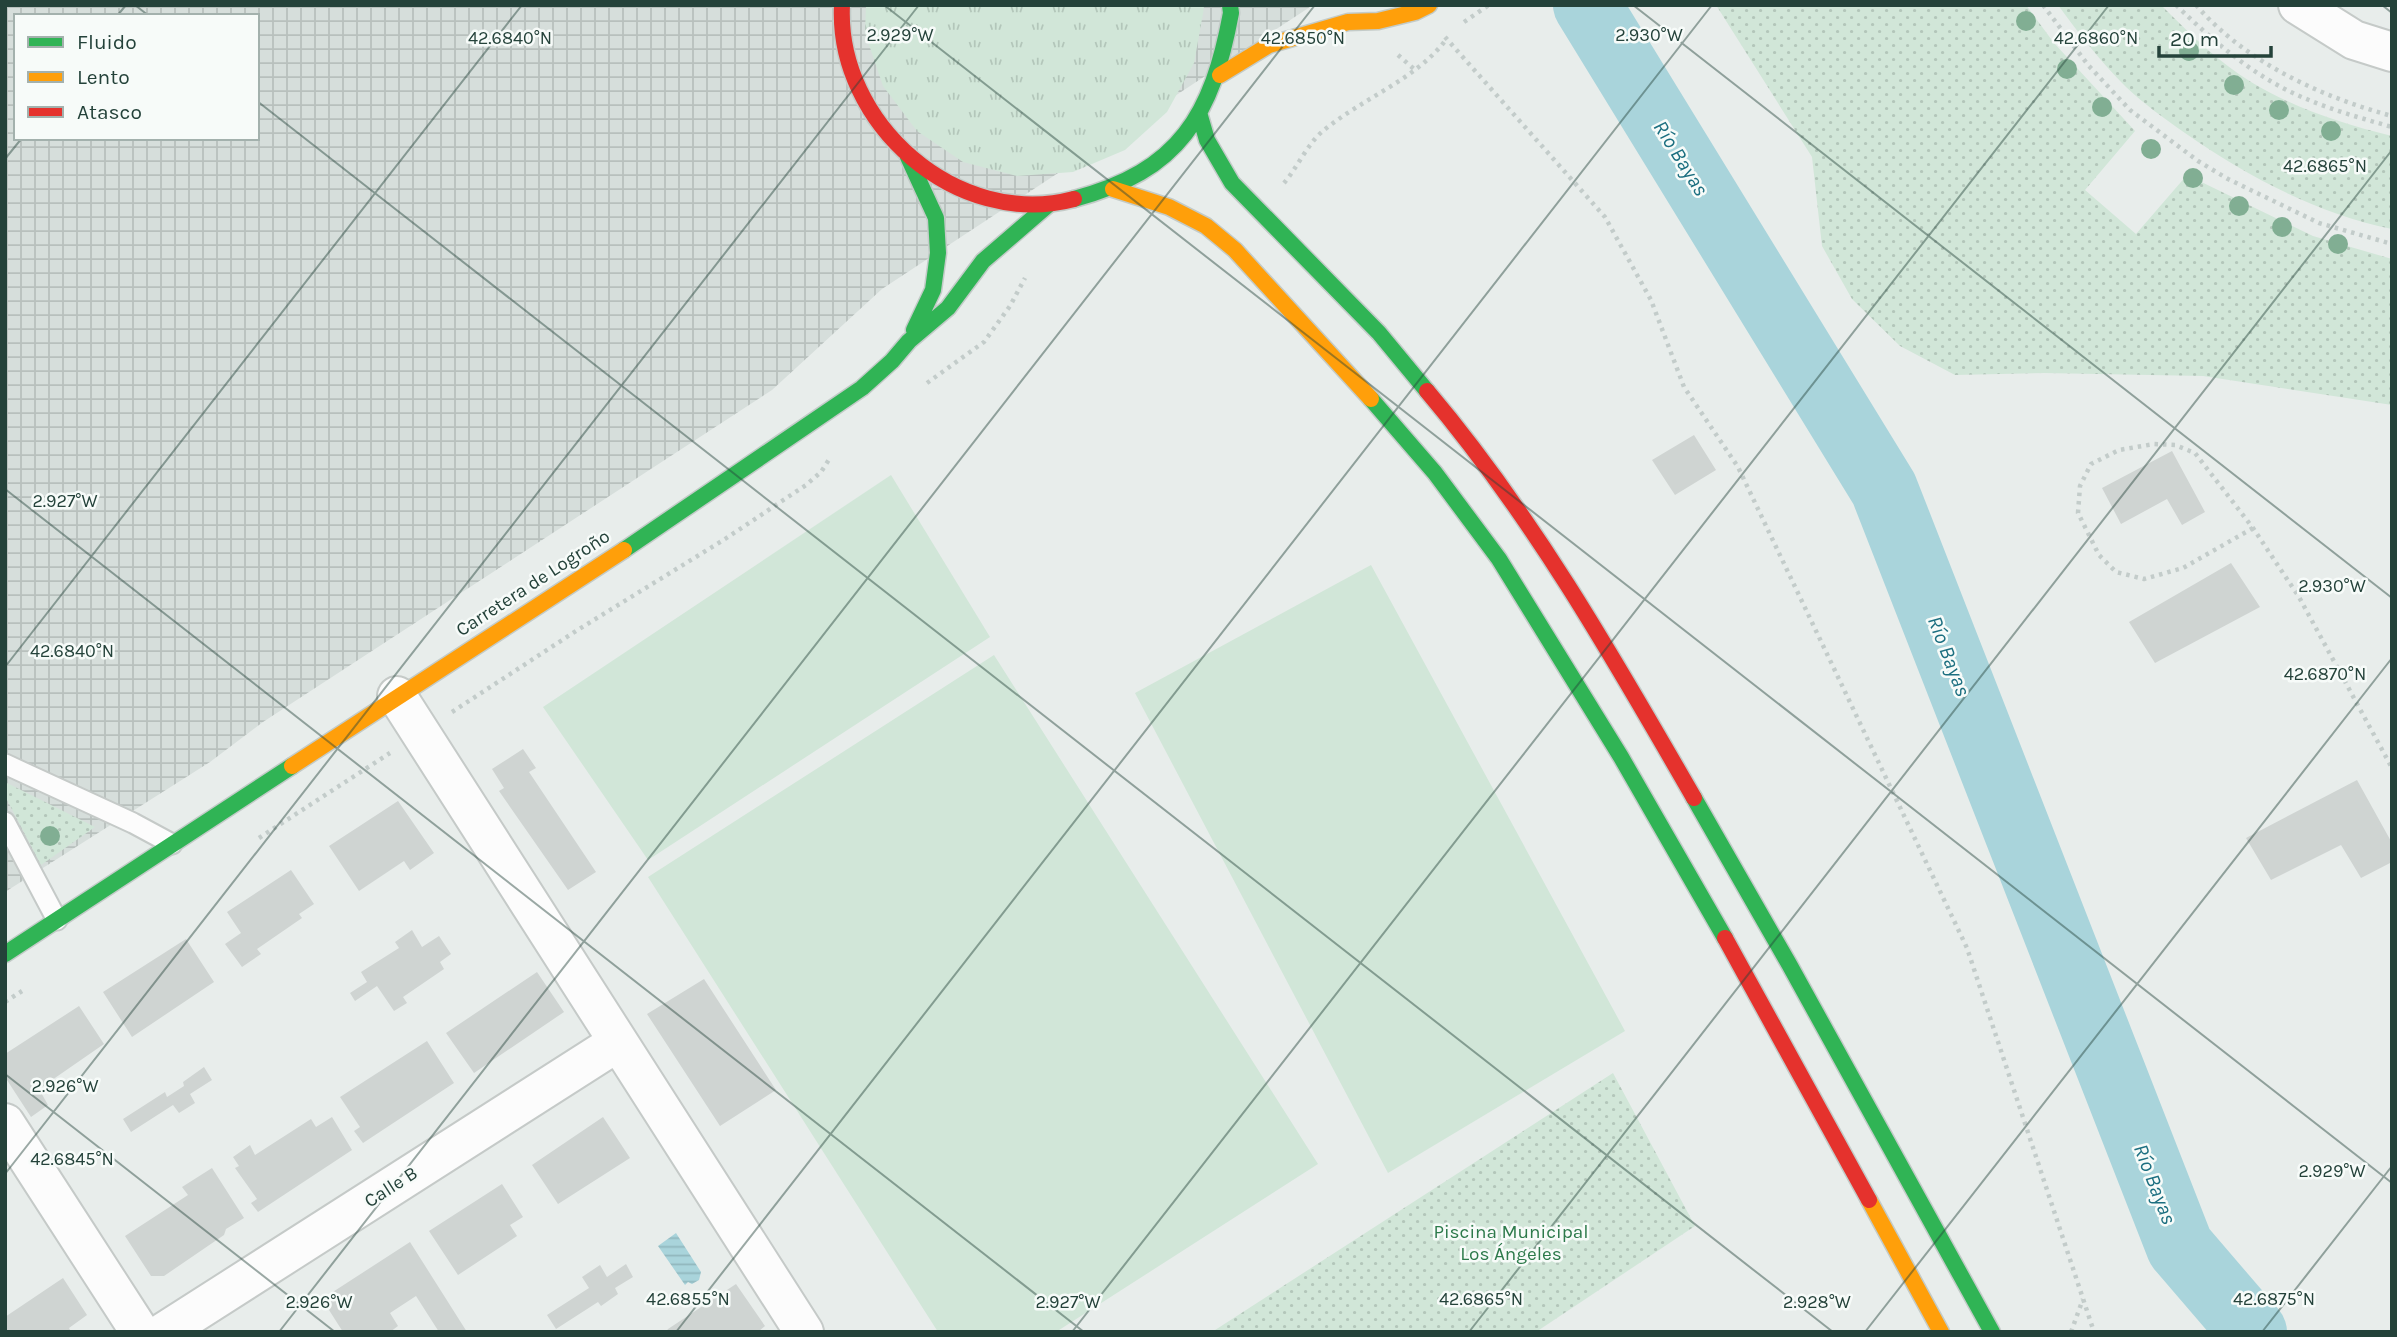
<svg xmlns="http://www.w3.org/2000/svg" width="2397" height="1337" viewBox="0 0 2397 1337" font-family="Karla,sans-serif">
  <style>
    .industrial { fill: url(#industrial-grid); fill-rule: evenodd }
    .grass { fill: url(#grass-tufts) }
    .garden { fill: url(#garden-dots) }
    .pitch { fill: #d1e6d8 }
    .water { fill: url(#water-rules) }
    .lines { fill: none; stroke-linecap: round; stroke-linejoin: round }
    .river { stroke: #a9d4db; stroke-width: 68 }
    .building { fill: #cfd4d2 }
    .lane-casing { stroke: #c5cac8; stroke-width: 23 }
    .street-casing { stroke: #c5cac8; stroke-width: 42 }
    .fast-casing { stroke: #c3cbc8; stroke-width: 19 }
    .slow-casing { stroke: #c3cbc8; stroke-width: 19 }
    .jam-casing { stroke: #c3cbc8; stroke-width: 19 }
    .path { stroke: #c3ccca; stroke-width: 4.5; stroke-dasharray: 3.5 5; stroke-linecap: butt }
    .lane { stroke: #fcfcfc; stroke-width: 19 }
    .street { stroke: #fcfcfc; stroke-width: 38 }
    .fast { stroke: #30b455; stroke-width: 16 }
    .slow { stroke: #ff9f0a; stroke-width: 16 }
    .jam { stroke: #e5322d; stroke-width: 16 }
    .tree { fill: #81ae93 }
    .ticks { fill: none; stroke: #24423a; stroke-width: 2; stroke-opacity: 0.45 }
    .labels { text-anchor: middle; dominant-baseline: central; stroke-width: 5; stroke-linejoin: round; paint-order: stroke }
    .street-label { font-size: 19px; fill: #24423a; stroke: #f7fbf9 }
    .park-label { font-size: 19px; fill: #2d7a4b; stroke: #f7fbf9 }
    .water-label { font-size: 21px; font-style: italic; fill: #1c6f80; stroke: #f7fbf9 }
    .ticks-label { font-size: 18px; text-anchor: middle; fill: #24423a; stroke: #f7fbf9; stroke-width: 5; stroke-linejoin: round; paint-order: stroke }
  </style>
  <defs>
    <pattern id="industrial-grid" width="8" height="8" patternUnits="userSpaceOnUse" patternTransform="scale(1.75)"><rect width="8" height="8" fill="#d6dedb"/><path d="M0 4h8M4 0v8" fill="none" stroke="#b8c0bd"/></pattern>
    <pattern id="grass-tufts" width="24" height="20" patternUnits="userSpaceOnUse" patternTransform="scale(1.75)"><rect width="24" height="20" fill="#d1e6d8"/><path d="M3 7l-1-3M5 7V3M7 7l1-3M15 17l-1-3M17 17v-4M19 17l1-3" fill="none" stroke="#b3c6ba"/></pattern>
    <pattern id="garden-dots" width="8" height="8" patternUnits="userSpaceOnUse" patternTransform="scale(1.75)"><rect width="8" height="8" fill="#d1e6d8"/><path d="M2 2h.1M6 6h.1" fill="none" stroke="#b3c6ba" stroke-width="1.8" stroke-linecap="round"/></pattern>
    <pattern id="water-rules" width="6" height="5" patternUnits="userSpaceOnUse" patternTransform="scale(1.75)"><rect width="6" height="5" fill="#a9d4db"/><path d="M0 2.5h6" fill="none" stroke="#91b7bd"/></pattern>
  </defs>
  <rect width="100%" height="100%" fill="#e8edeb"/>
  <!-- industrial -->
  <path class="industrial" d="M5 5H1313L882 289 772 390 263 722 210 762 5 892ZM16 16H257V138H16Z"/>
  <!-- grass -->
  <path class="grass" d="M866 5H1203L1204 8 1194 63 1167 112 1125 150 1073 172 1017 176 963 162 917 131 883 86 865 33Z"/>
  <!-- garden -->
  <path class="garden" d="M1716 5H2026L2054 43 2135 131 2085 190 2136 234 2187 175 2313 236 2392 259V405L2203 376 2044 373 1955 375 1900 346 1852 299 1822 246 1812 157Z
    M2058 5H2161C2188 32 2218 62 2251 82 2294 108 2343 124 2392 136V229C2316 213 2248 177 2185 133 2165 119 2144 104 2126 87 2101 62 2079 34 2058 5Z
    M5 782 95 827 41 865 5 796Z
    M1613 1073 1695 1226 1536 1332H1212Z"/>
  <!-- pitch -->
  <path class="pitch" d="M891 475 990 637 648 860 543 707Z
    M1371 565 1625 1031 1388 1173 1135 693Z
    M994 655 1318 1164 1056 1332H938L648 877Z"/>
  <!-- water -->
  <path class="water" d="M676 1233 701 1272 699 1280 692 1284 688 1282 685 1285 658 1246Z"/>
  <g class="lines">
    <!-- river -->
    <path class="river" d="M1587 5 1884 489 2180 1247 2253 1332"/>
  </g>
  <!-- building -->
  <path class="building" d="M1694 435 1716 470 1675 495 1652 460Z
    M2172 451 2205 512 2182 525 2167 499 2121 524 2102 488Z
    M2231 563 2260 607 2155 663 2129 622Z
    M523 749 536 768 529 772 596 872 568 890 499 791 504 788 492 769Z
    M2357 780 2392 843V862L2361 878 2341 845 2271 880 2246 838Z
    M398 801 434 853 410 870 404 861 359 891 329 846Z
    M291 870 314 904 299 914 302 918 257 949 261 954 242 967 225 944 241 933 227 912Z
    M412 930 422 947 439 936 451 954 440 962 444 969 403 997 407 1003 394 1011 377 986 355 1001 350 993 367 982 361 972 399 948 395 942Z
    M186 939 214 982 132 1037 103 992Z
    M537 972 564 1012 474 1073 446 1033Z
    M704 979 776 1090 720 1126 647 1014Z
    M79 1006 104 1044 39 1089 48 1105 31 1117 5 1077V1054Z
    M427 1041 454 1083 363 1143 354 1131 360 1127 340 1097Z
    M204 1067 212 1080 190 1094 195 1103 179 1113 173 1105 131 1132 123 1119 165 1092 167 1097 184 1086 183 1082Z
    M332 1117 352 1150 258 1212 251 1203 257 1199 235 1168 239 1166 233 1157 250 1145 255 1155 311 1119 316 1127Z
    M603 1117 630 1158 558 1204 532 1165Z
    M212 1168 244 1218 226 1229 224 1235 164 1276H151L125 1236 188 1195 182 1187Z
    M502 1184 523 1217 510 1225 517 1236 458 1275 429 1231Z
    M410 1242 467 1332H439L416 1296 390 1313 398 1326 390 1332H343L322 1299Z
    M626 1264 633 1277 615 1288 618 1294 601 1306 598 1302 556 1329 547 1315 589 1288 582 1277 600 1265 607 1277Z
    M63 1278 87 1315 69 1328 71 1332H5V1317Z
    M736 1284 765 1326 758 1332H666L668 1329Z"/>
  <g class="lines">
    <!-- lane casing -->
    <g class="lane-casing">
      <path id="lane" d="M5 764 133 823 172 844
        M5 822 57 920"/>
    </g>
    <!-- street casing -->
    <g class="street-casing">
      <path id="street" d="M2298 5 2354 40 2392 52
        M397 696 804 1332
        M5 1123 140 1332
        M164 1332 618 1042"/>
    </g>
    <!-- fast casing -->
    <g class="fast-casing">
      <path id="fast" d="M1200 116 1207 140 1232 183 1379 333 1427 391
        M908 157 936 218 938 253 933 290 914 330
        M1074 199C1180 171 1212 115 1231 13L1230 5
        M1371 399 1435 473 1499 559 1621 757 1725 938
        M624 550 862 388 892 361 909 341 948 308 983 261 1048 205
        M1694 798 1789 964 1992 1332
        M5 954 292 766"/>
    </g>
    <!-- slow casing -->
    <g class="slow-casing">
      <path id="slow" d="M1220 75 1269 45 1348 22 1378 21 1415 12 1429 5
        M1113 189 1169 207 1206 226 1235 250 1371 399
        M292 766 624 550
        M1869 1200 1941 1332"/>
    </g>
    <!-- jam casing -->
    <g class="jam-casing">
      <path id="jam" d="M842 5C836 123 957 230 1074 199
        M1427 391C1532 515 1613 657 1694 798
        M1725 938 1869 1200"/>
    </g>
    <!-- path -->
    <path class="path" d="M2043 5 2088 65 2130 110 2198 161 2228 179 2319 223 2392 244
      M2176 5C2215 43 2258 80 2309 100 2335 111 2364 119 2392 127
      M2196 5C2245 62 2321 97 2392 116
      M1464 22 1489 5
      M1445 37 1605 217 1651 300 1684 387 1738 467 1967 948 2094 1332
      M1398 55 1414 69
      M1284 183C1297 168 1308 143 1323 131 1361 99 1415 80 1445 41
      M927 383 984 342 1010 306 1025 278
      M2253 528 2183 568 2144 579 2116 572 2099 555 2078 513 2080 486 2091 464 2119 450 2154 444 2175 445 2195 453 2253 528 2299 597 2392 768
      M452 712 576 631 725 539 806 485 821 472 830 458
      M259 838 390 753
      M5 1002 22 991
      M2071 1332 2083 1299"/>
    <!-- lane -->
    <use href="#lane" class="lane"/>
    <!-- street -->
    <use href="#street" class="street"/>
    <!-- fast -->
    <use href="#fast" class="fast"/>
    <!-- slow -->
    <use href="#slow" class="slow"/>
    <!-- jam -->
    <use href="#jam" class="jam"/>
  </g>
  <!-- trees -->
  <g class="tree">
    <circle cx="2026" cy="21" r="10"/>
    <circle cx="2189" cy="51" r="10"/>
    <circle cx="2067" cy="69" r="10"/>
    <circle cx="2234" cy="85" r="10"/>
    <circle cx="2102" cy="107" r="10"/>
    <circle cx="2279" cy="110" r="10"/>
    <circle cx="2331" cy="131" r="10"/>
    <circle cx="2151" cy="149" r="10"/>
    <circle cx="2193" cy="178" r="10"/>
    <circle cx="2239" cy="206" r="10"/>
    <circle cx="2282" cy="227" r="10"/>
    <circle cx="2338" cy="244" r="10"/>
    <circle cx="50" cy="836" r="10"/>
  </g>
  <!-- ticks -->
  <path class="ticks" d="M135 5 149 16M884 5 2392 1183M1633 5 2392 598M2382 5 2392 13M117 16 126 5M257 101 1833 1332M5 159 22 138M5 489 1084 1332M5 667 522 5M5 1074 335 1332M5 1174 919 5M279 1332 1315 5M676 1332 1712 5M1072 1332 2109 5M1469 1332 2392 150M1865 1332 2392 658M2262 1332 2392 1166"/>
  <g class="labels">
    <!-- street labels -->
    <g class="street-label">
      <text transform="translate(533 583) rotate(-33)">Carretera de Logroño</text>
      <text transform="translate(391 1187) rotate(-33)">Calle B</text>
    </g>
    <!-- park labels -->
    <g class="park-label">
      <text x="1511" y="1232">Piscina Municipal<tspan x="1511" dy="22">Los Ángeles</tspan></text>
    </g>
    <!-- water labels -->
    <g class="water-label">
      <text transform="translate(1681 158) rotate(58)">Río Bayas</text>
      <text transform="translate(1949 656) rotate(69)">Río Bayas</text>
      <text transform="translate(2155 1184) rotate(69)">Río Bayas</text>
    </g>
  </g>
  <g class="ticks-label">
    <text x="900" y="41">2.929°W</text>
    <text x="1649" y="41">2.930°W</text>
    <text x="510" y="44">42.6840°N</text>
    <text x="1303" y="44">42.6850°N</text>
    <text x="2096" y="44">42.6860°N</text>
    <text x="2325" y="172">42.6865°N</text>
    <text x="65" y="507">2.927°W</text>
    <text x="2332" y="592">2.930°W</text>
    <text x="72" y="657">42.6840°N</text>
    <text x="2325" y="680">42.6870°N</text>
    <text x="65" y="1092">2.926°W</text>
    <text x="72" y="1165">42.6845°N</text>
    <text x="2332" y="1177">2.929°W</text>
    <text x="688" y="1305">42.6855°N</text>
    <text x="1481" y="1305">42.6865°N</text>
    <text x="2274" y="1305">42.6875°N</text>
    <text x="319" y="1308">2.926°W</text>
    <text x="1068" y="1308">2.927°W</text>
    <text x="1817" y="1308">2.928°W</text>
  </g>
  <!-- border -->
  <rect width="2397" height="1337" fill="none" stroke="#24423a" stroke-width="14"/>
  <!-- legend -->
  <rect x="14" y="14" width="245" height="126" fill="#f7fbf9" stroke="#a3b1ad" stroke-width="2"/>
  <rect x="28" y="37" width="35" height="10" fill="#30b455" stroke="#a3b1ad" stroke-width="2"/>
  <text x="77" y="49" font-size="21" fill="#24423a">Fluido</text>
  <rect x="28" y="72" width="35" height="10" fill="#ff9f0a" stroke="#a3b1ad" stroke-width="2"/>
  <text x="77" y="84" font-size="21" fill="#24423a">Lento</text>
  <rect x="28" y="107" width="35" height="10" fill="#e5322d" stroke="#a3b1ad" stroke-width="2"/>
  <text x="77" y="119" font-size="21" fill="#24423a">Atasco</text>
  <!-- scale -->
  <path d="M2159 46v10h112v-10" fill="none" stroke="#24423a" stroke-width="3.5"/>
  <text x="2170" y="46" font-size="21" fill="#24423a" stroke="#f7fbf9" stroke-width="5" paint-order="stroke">20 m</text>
</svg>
